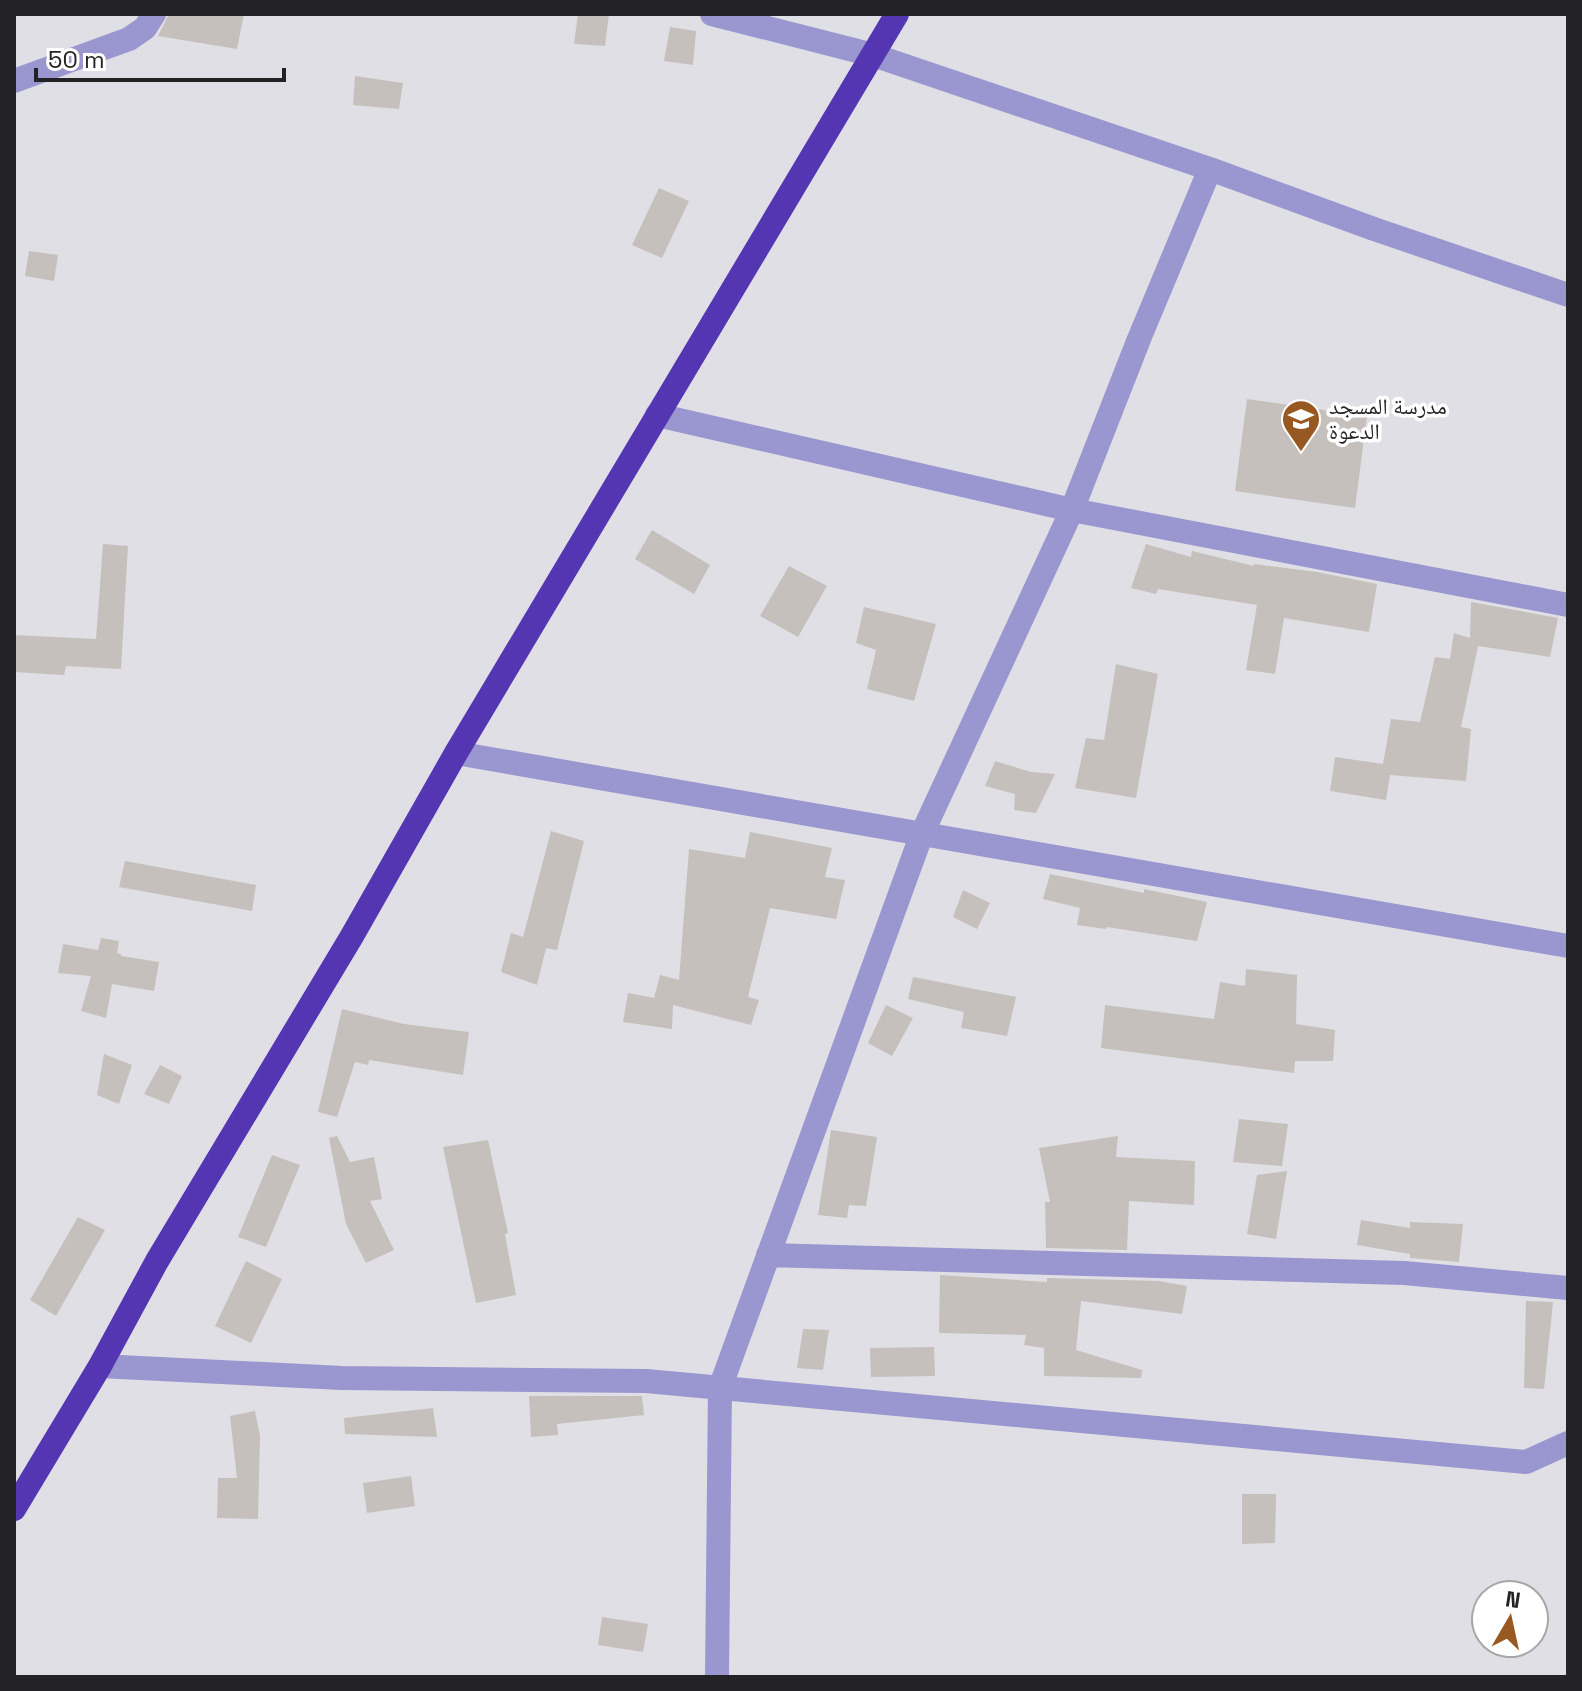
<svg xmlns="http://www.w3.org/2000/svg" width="1582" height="1691" viewBox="0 0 1582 1691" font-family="'Space Grotesk','Noto Naskh Arabic',sans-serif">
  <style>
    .building { fill: #c5c0bc }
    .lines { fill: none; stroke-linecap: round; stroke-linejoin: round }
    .street { stroke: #9a96cf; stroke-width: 24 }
    .highway { stroke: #5436b2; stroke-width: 24 }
    .labels { text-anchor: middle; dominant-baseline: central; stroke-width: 7; stroke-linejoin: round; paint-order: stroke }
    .poi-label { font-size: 22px; fill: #232325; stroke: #fff; text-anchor: start }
  </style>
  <rect width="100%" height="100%" fill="#dfdfe5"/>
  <!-- building -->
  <path class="building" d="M169 14H244L237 49 158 36Z
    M578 14H609L605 46 574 44Z
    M670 27 696 31 693 65 664 61Z
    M355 76 403 83 399 109 353 105Z
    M659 188 689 201 662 258 632 245Z
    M29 251 58 255 54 281 25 276Z
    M1247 399 1367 416 1355 508 1235 491Z
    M652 530 710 565 694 594 635 559Z
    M103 544 128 546 121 669 66 666 64 675 14 672V635L96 639Z
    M1146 544 1191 557 1192 551 1254 566V564L1317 572 1377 584 1369 632 1284 618 1275 674 1246 670 1257 605 1158 589 1156 594 1131 588Z
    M789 566 827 586 798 637 760 616Z
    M1471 602 1558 618 1550 657 1478 646 1461 727 1471 729 1466 781 1390 775 1386 800 1330 791 1335 757 1383 764 1391 719 1420 722 1435 657 1450 659 1454 633 1470 638Z
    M864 607 936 624 914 701 867 689 876 650 856 643Z
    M1116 664 1158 674 1136 798 1075 788 1086 738 1104 740Z
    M995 761 1031 772 1055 774 1036 813 1014 810 1015 794 985 786Z
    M551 831 584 841 557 950 546 948 537 985 501 972 511 933 523 937Z
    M750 832 832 848 825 877 845 880 836 919 770 908 748 997 759 1000 751 1025 673 1005 672 1029 623 1022 628 993 654 998 660 975 679 980 689 849 745 858Z
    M125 861 256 885 252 911 119 887Z
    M1050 874 1144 893V889L1207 902 1197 941 1107 927 1106 929 1077 925 1080 908 1043 899Z
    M963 890 990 903 977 929 953 917Z
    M101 938 119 941 117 953 121 954V956L159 962 154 991 112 984 106 1018 81 1011 91 976 58 973 63 944 98 950Z
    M1246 969 1297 975 1296 1024 1335 1030 1333 1061H1295L1294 1073 1101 1048 1105 1005 1214 1019 1220 982 1245 986Z
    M913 977 1016 997 1007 1036 961 1028 964 1012 908 999Z
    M886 1005 913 1018 892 1056 868 1043Z
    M342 1009 404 1024 469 1032 463 1075 369 1060 368 1065 355 1062 337 1117 318 1112Z
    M104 1054 132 1065 119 1104 97 1095Z
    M160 1065 182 1076 169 1104 144 1094Z
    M1239 1119 1288 1124 1282 1166 1233 1162Z
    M831 1130 877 1137 866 1206 849 1205 847 1218 818 1215Z
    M337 1136 350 1162 374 1157 382 1199 370 1201 394 1250 366 1263 346 1224 329 1138Z
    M1118 1136 1116 1157 1195 1161 1194 1205 1129 1201 1127 1250 1046 1248 1045 1202H1050L1039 1148Z
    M488 1140 508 1233 505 1234 516 1295 476 1303 443 1147Z
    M272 1155 300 1165 266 1247 238 1237Z
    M1287 1171 1276 1239 1247 1234 1257 1175Z
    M78 1217 105 1230 56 1316 30 1300Z
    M1361 1220 1410 1228V1222L1463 1224 1459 1262 1410 1258V1254L1357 1245Z
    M246 1261 282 1279 251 1343 215 1326Z
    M940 1275 1047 1282V1278L1159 1281 1187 1286 1182 1314 1081 1301 1076 1350 1142 1370 1141 1378 1044 1376V1348L1024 1345 1026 1335 939 1333Z
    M1526 1301 1553 1302 1544 1389 1524 1388Z
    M803 1329 829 1330 823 1370 797 1368Z
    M934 1347 935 1376 871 1377 870 1348Z
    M529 1396H642L644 1415 557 1424 558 1435 531 1437Z
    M433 1408 437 1437 345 1434 344 1418Z
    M255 1411 260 1436 258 1519 217 1518 218 1478H237L230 1416Z
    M411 1476 415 1506 367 1513 363 1483Z
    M1242 1494H1276L1275 1543 1242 1544Z
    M602 1617 648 1624 643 1652 598 1645Z"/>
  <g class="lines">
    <!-- street -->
    <path class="street" d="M712 14 873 55 1210 169 1374 229 1568 295
      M14 81 129 39 145 28 154 14
      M657 415 1072 510 1568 605
      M456 753 1568 946
      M768 1255 1404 1273 1568 1288
      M100 1366 342 1378 646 1381 1526 1462 1568 1443
      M717 1677 720 1388 921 836 1072 510 1139 339 1210 169"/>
    <!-- highway -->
    <path class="highway" d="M14 1509 100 1366 157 1261 352 936 456 753 897 14"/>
  </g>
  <!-- icons -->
  <defs>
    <g id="school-pin" transform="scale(2)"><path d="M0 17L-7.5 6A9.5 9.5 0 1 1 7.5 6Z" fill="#985821" stroke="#fff"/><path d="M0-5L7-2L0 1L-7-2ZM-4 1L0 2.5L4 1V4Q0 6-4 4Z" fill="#fff"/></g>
  </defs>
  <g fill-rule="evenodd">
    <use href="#school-pin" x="1301" y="419"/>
  </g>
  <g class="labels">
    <!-- poi labels -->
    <g class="poi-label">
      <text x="1329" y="406">مدرسة المسجد<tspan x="1329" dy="25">الدعوة</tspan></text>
    </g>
  </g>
  <!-- border -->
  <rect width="1582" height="1691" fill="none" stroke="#232325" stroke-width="32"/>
  <!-- north arrow -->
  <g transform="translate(1510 1619) rotate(9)"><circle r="38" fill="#ffffff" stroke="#a7a7a8" stroke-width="2"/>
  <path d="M0-6L14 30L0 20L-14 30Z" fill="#985821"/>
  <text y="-12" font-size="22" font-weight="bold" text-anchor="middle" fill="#232325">N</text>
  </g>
  <!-- scale -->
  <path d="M36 68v12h248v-12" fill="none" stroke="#232325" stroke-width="4"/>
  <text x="48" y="68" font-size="24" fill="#232325" stroke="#ffffff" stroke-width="6" paint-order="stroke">50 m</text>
</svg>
